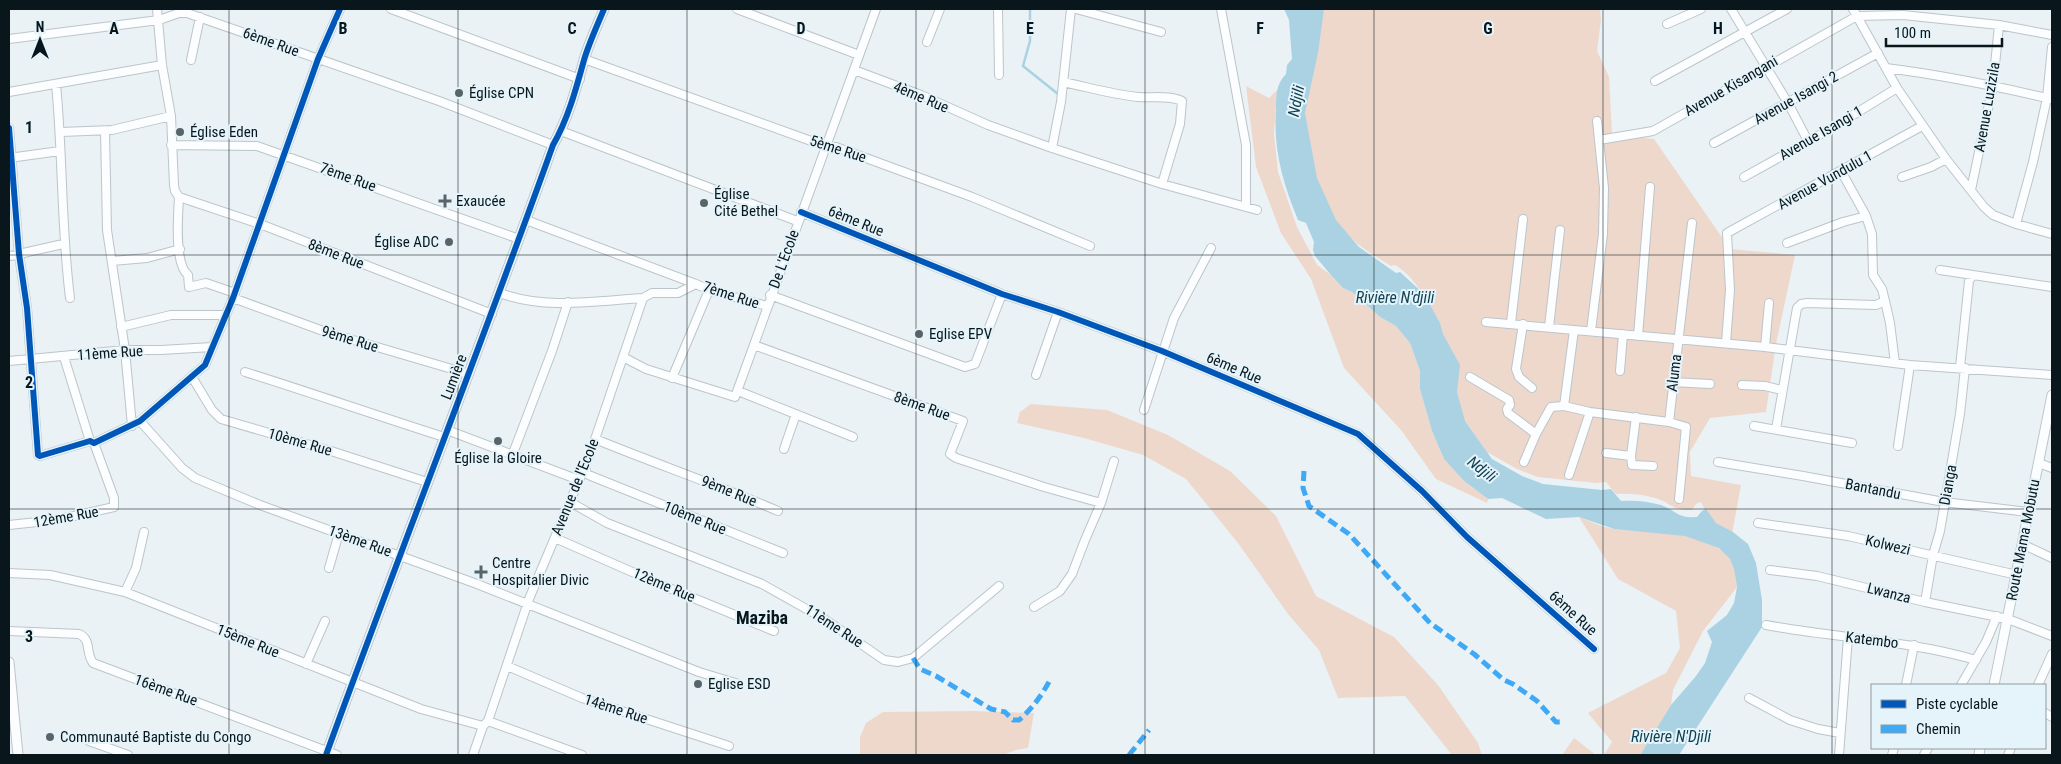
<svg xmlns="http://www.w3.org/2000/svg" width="2061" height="764" viewBox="0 0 2061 764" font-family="'Roboto Condensed',sans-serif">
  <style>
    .green { fill: #eed8cc }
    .water { fill: #aad2e3 }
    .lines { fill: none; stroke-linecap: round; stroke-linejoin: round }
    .stream { stroke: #aad2e3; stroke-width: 2.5 }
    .minor-casing { stroke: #bbc5ca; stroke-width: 10 }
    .tertiary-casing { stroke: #bbc5ca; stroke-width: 11 }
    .minor { stroke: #fcfdfe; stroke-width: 8 }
    .tertiary { stroke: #fcfdfe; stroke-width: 9 }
    .quiet { stroke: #3fa9f5; stroke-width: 5; stroke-dasharray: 10 5; stroke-linecap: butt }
    .cycleway-casing { stroke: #e5f4fb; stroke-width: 9 }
    .cycleway { stroke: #0057b8; stroke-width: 6 }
    .grid { fill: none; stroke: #09171c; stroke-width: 1; stroke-opacity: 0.55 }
    .poi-dot { fill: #586468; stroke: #e5f4fb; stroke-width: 2 }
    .labels { text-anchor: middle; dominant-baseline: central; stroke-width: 4; stroke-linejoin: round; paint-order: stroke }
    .street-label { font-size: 15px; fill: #09171c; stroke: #e5f4fb }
    .poi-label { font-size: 15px; fill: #09171c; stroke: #e5f4fb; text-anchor: start }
    .water-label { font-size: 16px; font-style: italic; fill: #114051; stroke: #e5f4fb }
    .quarter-label { font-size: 18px; font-weight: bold; fill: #09171c; stroke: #e5f4fb }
    .grid-label { font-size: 16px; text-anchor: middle; font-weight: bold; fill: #09171c; stroke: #e5f4fb; stroke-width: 4; stroke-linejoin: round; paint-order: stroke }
  </style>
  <rect width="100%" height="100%" fill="#eaf2f6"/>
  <!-- green -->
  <path class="green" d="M1318 9H1600L1601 20 1597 51 1609 77 1612 134 1654 139 1730 249 1795 255 1776 344 1766 412 1710 418 1690 452 1691 476 1741 485 1732 534 1708 517 1701 502 1696 504 1692 510C1672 511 1672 503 1655 498 1642 494 1629 493 1616 494L1606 482 1596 483 1538 477 1517 469 1487 452 1460 414 1424 297C1417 284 1407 272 1395 265L1391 266C1378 258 1364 250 1353 240 1287 175 1304 90 1318 9Z
    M1246 86 1269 98 1277 90 1274 134 1278 172 1297 227 1317 265 1331 275 1343 288 1352 292 1380 317 1396 326 1410 343 1420 371V389L1432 431 1444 459 1464 481 1488 499 1487 503 1436 479 1401 430 1344 368 1311 279 1281 233 1256 167Z
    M1031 404 1107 410 1168 435 1230 471 1276 516 1316 596 1394 637 1438 685 1478 743 1482 755H1452L1405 696 1338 698 1319 650 1288 614 1238 543 1186 479 1143 455 1084 438 1017 423 1020 412Z
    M1579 517C1590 521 1603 528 1615 529 1648 533 1706 528 1729 558 1735 566 1735 577 1737 587L1703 631 1673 690 1671 705 1640 755H1604L1612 742 1588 713 1666 673 1680 648 1676 611 1618 579Z
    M973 711 1034 713 1028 748 1016 750 1003 755H860V737L866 723 883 712Z
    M1574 738 1596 755H1562Z"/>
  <!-- water -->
  <path class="water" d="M1284 9H1324L1318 53 1305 113 1317 178 1336 220 1359 247 1396 273 1400 272 1424 294 1440 323 1443 334 1460 365 1457 392 1465 421 1492 459 1522 476 1543 484 1602 490 1611 489 1621 501C1634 500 1647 501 1661 505 1677 511 1678 519 1697 517L1702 511 1706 509 1716 523 1733 532 1748 544 1756 563 1762 600V627L1679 755H1640L1671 705 1696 676 1705 663 1712 642 1707 631 1727 615 1734 603 1737 587 1734 569 1730 559 1719 548 1685 536 1614 529 1579 517 1546 519 1502 498 1488 499 1464 481 1444 459 1432 431 1420 389V371L1410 343 1396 326 1380 317 1352 292 1343 288 1331 275 1315 256 1313 250 1314 242 1306 223 1298 220C1283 184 1273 149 1276 110 1276 96 1276 84 1286 74L1287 65 1292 59 1289 20Z"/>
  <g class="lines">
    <!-- stream -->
    <path class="stream" d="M1030 9V41L1023 66 1058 94"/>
    <!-- minor casing -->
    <g class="minor-casing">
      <path id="minor" d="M157 9 162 65 171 116 174 185 175 191 179 197C178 216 174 264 188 275L189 287 206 283 235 293
        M391 9 580 79
        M737 9 859 55
        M998 9 999 75
        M1076 9 1161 32
        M1221 9 1246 145V207
        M1731 9 1788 103 1808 141
        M1853 9 1897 88 1946 159 1984 207 1993 215 2016 224 2052 234
        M1667 24 1701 9
        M9 39 159 20 179 13H187L439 101 553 145
        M927 42 940 9
        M584 59 825 146 836 147 972 197 1090 246
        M191 60 200 17
        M1886 68C1942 75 1996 86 2051 99
        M854 70 921 95 988 125 1052 148 1162 184 1257 210
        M1655 81 1787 9
        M1063 82C1088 87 1114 95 1139 97 1153 98 1170 95 1182 101L1180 124 1162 184
        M56 84C63 156 61 227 70 298
        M9 92 162 65
        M9 128 19 254 27 308 38 455 40 456 90 441 94 443 140 421 205 365 233 298 318 59 340 9
        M105 131 107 230 125 350 132 426
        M561 131 797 221
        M61 132 112 130 171 116
        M1599 140 1653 131 1857 16 1903 15 1999 25 2052 35
        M1714 143 1878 53
        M171 145 257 146 519 239
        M1052 148 1061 102 1071 9
        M9 158 60 151
        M1744 177 1832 128 1897 88
        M1902 177 1931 167 1946 159
        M1971 190 1993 85 1999 25
        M179 197 260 224 492 314
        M801 212 1002 294 1058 312 1162 351 1358 434 1422 491 1467 537 1594 649
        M526 220 696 284 709 290 767 306
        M2016 224 2033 162 2047 98 2052 47
        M1787 243 1843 222 1866 216
        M19 254 63 244
        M9 256 19 255
        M112 261 147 258 180 249
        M1940 270 2052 287
        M500 293C545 310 596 301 643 298L652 293H678L696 284
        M770 295 965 367 975 364 1002 294
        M233 298 326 332 469 374
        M1885 301 1890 323 1895 363
        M1486 322 1765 347 1910 365 2052 375
        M1511 323 1523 219
        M1523 324 1516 369 1519 377 1532 388
        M121 327 171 315H225
        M1549 327 1560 230
        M1574 330 1564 406 1590 412 1669 422 1692 223
        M1591 331 1603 234 1604 188 1597 121
        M1638 336 1650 187
        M1726 343 1730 290 1727 233 1922 126
        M754 345 963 421 950 454 956 458 1044 487 1101 503
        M1765 347 1769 303
        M64 357 90 441
        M623 357 646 369 735 397 876 9
        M9 361 125 350H161L212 347
        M1960 367 1969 281 1972 276
        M1620 371 1623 334
        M245 372C312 393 378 416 444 437
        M1036 375 1058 312
        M192 377 212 410 221 419 331 451 427 482
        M1470 377 1509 400 1510 405 1507 409 1508 413 1536 434
        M672 378 709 290
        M1672 382 1710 384
        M1742 385 1765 386 1782 390
        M738 391 853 437
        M1144 410 1174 318 1211 248
        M140 421 182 468 195 478 260 505 477 584 699 672 739 684
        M1669 422 1686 427 1679 499
        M1754 426 1852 443
        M1776 429 1797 308 1801 304 1807 303 1876 305 1885 301 1882 289 1873 275 1872 234 1866 216 1841 171
        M447 430 579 480
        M595 439C656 464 718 485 778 511
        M1898 446 1910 365
        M784 449 796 414
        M1606 453 1631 456 1636 417
        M512 456 552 351 568 302
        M1631 456 1632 465 1653 466
        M1524 462 1536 434 1551 407 1564 406
        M1718 462 1803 476 1944 502 2028 512
        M2039 463 2052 468
        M585 467 587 474 591 476 783 553
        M1569 475 1590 412
        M570 502 607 523 762 584 826 620 884 660 898 662 913 658 999 586
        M1758 523 1848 536 2017 575
        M9 525 56 520 114 507V498L94 443
        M555 538 664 586 774 631
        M2022 544 2052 558
        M329 568 339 533
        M1770 570 1817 576 1925 602 2008 619 2052 636
        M9 573 50 575 125 592 421 709 483 726
        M125 592 136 568 144 532
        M1925 602 1933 555 1940 531 1960 414 1965 368
        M1034 607 1060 591 1072 574 1085 540 1101 503 1114 461
        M1766 625C1836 638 1908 640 1976 660
        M9 631 79 634C92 640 85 652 93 663L337 755
        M306 664 325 621
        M507 666 582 698 729 746
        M1906 685 1914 645
        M1961 685 1986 642 1997 616
        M2038 685 2052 654
        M1749 698 1790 720 1818 729 1840 733
        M2045 713 2052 717
        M488 721 582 755
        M89 741 128 755
        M473 755 483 726 488 721 529 599 590 454 643 298
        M1839 755 1848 637
        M1892 755 1894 748
        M1924 755 1928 748
        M2008 755 2011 748"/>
    </g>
    <!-- tertiary casing -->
    <g class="tertiary-casing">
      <path id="tertiary" d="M9 662 18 755
        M1994 685 2052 395
        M326 755C400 551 480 349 553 145 568 119 576 89 584 60 589 43 597 26 604 9
        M1979 755 1980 748"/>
    </g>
    <!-- minor -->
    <use href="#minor" class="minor"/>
    <!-- tertiary -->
    <use href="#tertiary" class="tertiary"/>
    <!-- quiet -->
    <path class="quiet" d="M1304 471 1303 488 1309 506 1349 534 1430 623 1474 654 1504 680 1513 684 1537 701 1556 722H1562
      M913 658 920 669 936 676 991 709 1005 712 1013 720H1019C1032 709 1042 695 1050 680
      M1129 755 1149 730"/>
    <!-- cycleway casing -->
    <g class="cycleway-casing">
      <path id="cycleway" d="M9 128 19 254 27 308 38 455 40 456 90 441 94 443 140 421 205 365 233 298 318 59 340 9
        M801 212 1002 294 1058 312 1162 351 1358 434 1422 491 1467 537 1594 649
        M326 755C400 551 480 349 553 145 568 119 576 89 584 60 589 43 597 26 604 9"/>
    </g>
    <!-- cycleway -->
    <use href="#cycleway" class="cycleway"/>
  </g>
  <!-- grid -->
  <path class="grid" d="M229 9V755M458 9V755M687 9V755M916 9V755M1145 9V755M1374 9V755M1603 9V755M1832 9V755M9 255H2052M9 509H2052"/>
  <!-- markers -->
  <g class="poi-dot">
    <circle cx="459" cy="93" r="5"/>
    <circle cx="180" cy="132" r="5"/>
    <path d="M442.5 193.5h5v5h5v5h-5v5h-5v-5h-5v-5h5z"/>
    <circle cx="704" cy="203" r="5"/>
    <circle cx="449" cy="242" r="5"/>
    <circle cx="919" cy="334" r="5"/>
    <circle cx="498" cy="441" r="5"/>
    <path d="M478.5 564.5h5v5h5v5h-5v5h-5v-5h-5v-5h5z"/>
    <circle cx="698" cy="684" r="5"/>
    <circle cx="50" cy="737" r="5"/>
  </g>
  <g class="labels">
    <!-- street labels -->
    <g class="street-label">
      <text transform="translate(271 42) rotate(20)">6ème Rue</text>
      <text transform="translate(1731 86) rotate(-30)">Avenue Kisangani</text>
      <text transform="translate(921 97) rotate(23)">4ème Rue</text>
      <text transform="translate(1796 98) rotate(-29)">Avenue Isangi 2</text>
      <text transform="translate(1987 107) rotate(-80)">Avenue Luzizila</text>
      <text transform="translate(1821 133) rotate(-30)">Avenue Isangi 1</text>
      <text transform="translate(838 149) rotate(18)">5ème Rue</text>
      <text transform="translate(348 177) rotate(20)">7ème Rue</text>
      <text transform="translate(1825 180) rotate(-29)">Avenue Vundulu 1</text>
      <text transform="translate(856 221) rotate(22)">6ème Rue</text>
      <text transform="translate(336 254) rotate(21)">8ème Rue</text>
      <text transform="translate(784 259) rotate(-70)">De L'Ecole</text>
      <text transform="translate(731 295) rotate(18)">7ème Rue</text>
      <text transform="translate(350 339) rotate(17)">9ème Rue</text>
      <text transform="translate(110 353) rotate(-4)">11ème Rue</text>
      <text transform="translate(1234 368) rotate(23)">6ème Rue</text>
      <text transform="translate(1674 373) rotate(-83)">Aluma</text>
      <text transform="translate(454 377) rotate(-69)">Lumière</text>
      <text transform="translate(922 406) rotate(20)">8ème Rue</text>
      <text transform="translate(300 442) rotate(16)">10ème Rue</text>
      <text transform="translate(1948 485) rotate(-80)">Dianga</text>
      <text transform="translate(575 487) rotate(-68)">Avenue de l'Ecole</text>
      <text transform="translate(1873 489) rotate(11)">Bantandu</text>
      <text transform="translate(729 491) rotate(22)">9ème Rue</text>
      <text transform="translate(66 517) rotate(-10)">12ème Rue</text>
      <text transform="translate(695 518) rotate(22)">10ème Rue</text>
      <text transform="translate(2023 540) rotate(-79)">Route Mama Mobutu</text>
      <text transform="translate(360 541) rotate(20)">13ème Rue</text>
      <text transform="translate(1888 545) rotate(13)">Kolwezi</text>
      <text transform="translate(664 585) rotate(23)">12ème Rue</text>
      <text transform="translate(1889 593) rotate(14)">Lwanza</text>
      <text transform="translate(1573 613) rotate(42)">6ème Rue</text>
      <text transform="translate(834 626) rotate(33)">11ème Rue</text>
      <text transform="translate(1872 640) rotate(7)">Katembo</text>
      <text transform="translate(248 641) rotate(22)">15ème Rue</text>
      <text transform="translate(166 690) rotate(20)">16ème Rue</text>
      <text transform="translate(616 709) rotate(18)">14ème Rue</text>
    </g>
    <!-- poi labels -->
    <g class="poi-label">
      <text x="469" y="93">Église CPN</text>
      <text x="190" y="132">Église Eden</text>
      <text x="714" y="194">Église<tspan x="714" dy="17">Cité Bethel</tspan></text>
      <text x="456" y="201">Exaucée</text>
      <text x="439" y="242" text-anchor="end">Église ADC</text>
      <text x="929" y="334">Eglise EPV</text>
      <text x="498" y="458" text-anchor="middle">Église la Gloire</text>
      <text x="492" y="563">Centre<tspan x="492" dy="17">Hospitalier Divic</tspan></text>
      <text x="708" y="684">Eglise ESD</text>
      <text x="60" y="737">Communauté Baptiste du Congo</text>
    </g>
    <!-- water labels -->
    <g class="water-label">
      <text transform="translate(1296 101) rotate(-79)">Ndjili</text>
      <text x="1395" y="297">Rivière N'djili</text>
      <text transform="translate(1482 469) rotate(38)">Ndjili</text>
      <text x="1671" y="736">Rivière N'Djili</text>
    </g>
    <!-- quarter labels -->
    <g class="quarter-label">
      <text x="762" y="617">Maziba</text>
    </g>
  </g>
  <g class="grid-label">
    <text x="114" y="34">A</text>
    <text x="343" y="34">B</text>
    <text x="572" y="34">C</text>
    <text x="801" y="34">D</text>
    <text x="1030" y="34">E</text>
    <text x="1260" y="34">F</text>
    <text x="1488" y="34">G</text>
    <text x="1718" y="34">H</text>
    <text x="29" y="133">1</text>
    <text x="29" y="388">2</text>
    <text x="29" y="642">3</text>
  </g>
  <!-- border -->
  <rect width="2061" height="764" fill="none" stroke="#09171c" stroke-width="20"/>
  <!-- legend -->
  <rect x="1871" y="684" width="175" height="65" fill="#e5f4fb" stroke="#8d9ca2"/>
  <rect x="1881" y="700" width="25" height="8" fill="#0057b8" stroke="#8d9ca2"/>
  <text x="1916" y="709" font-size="15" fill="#09171c">Piste cyclable</text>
  <rect x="1881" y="725" width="25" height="8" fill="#3fa9f5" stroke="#8d9ca2"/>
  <text x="1916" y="734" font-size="15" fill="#09171c">Chemin</text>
  <!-- north arrow -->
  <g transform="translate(40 40)" stroke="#e5f4fb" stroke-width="4" paint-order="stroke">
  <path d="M0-4L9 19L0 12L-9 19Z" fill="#09171c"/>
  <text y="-8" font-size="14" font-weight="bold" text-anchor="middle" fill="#09171c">N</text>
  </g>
  <!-- scale -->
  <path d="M1886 38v8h116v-8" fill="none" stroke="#09171c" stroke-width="2.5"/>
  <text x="1894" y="38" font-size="15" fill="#09171c" stroke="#e5f4fb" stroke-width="4" paint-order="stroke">100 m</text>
</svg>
